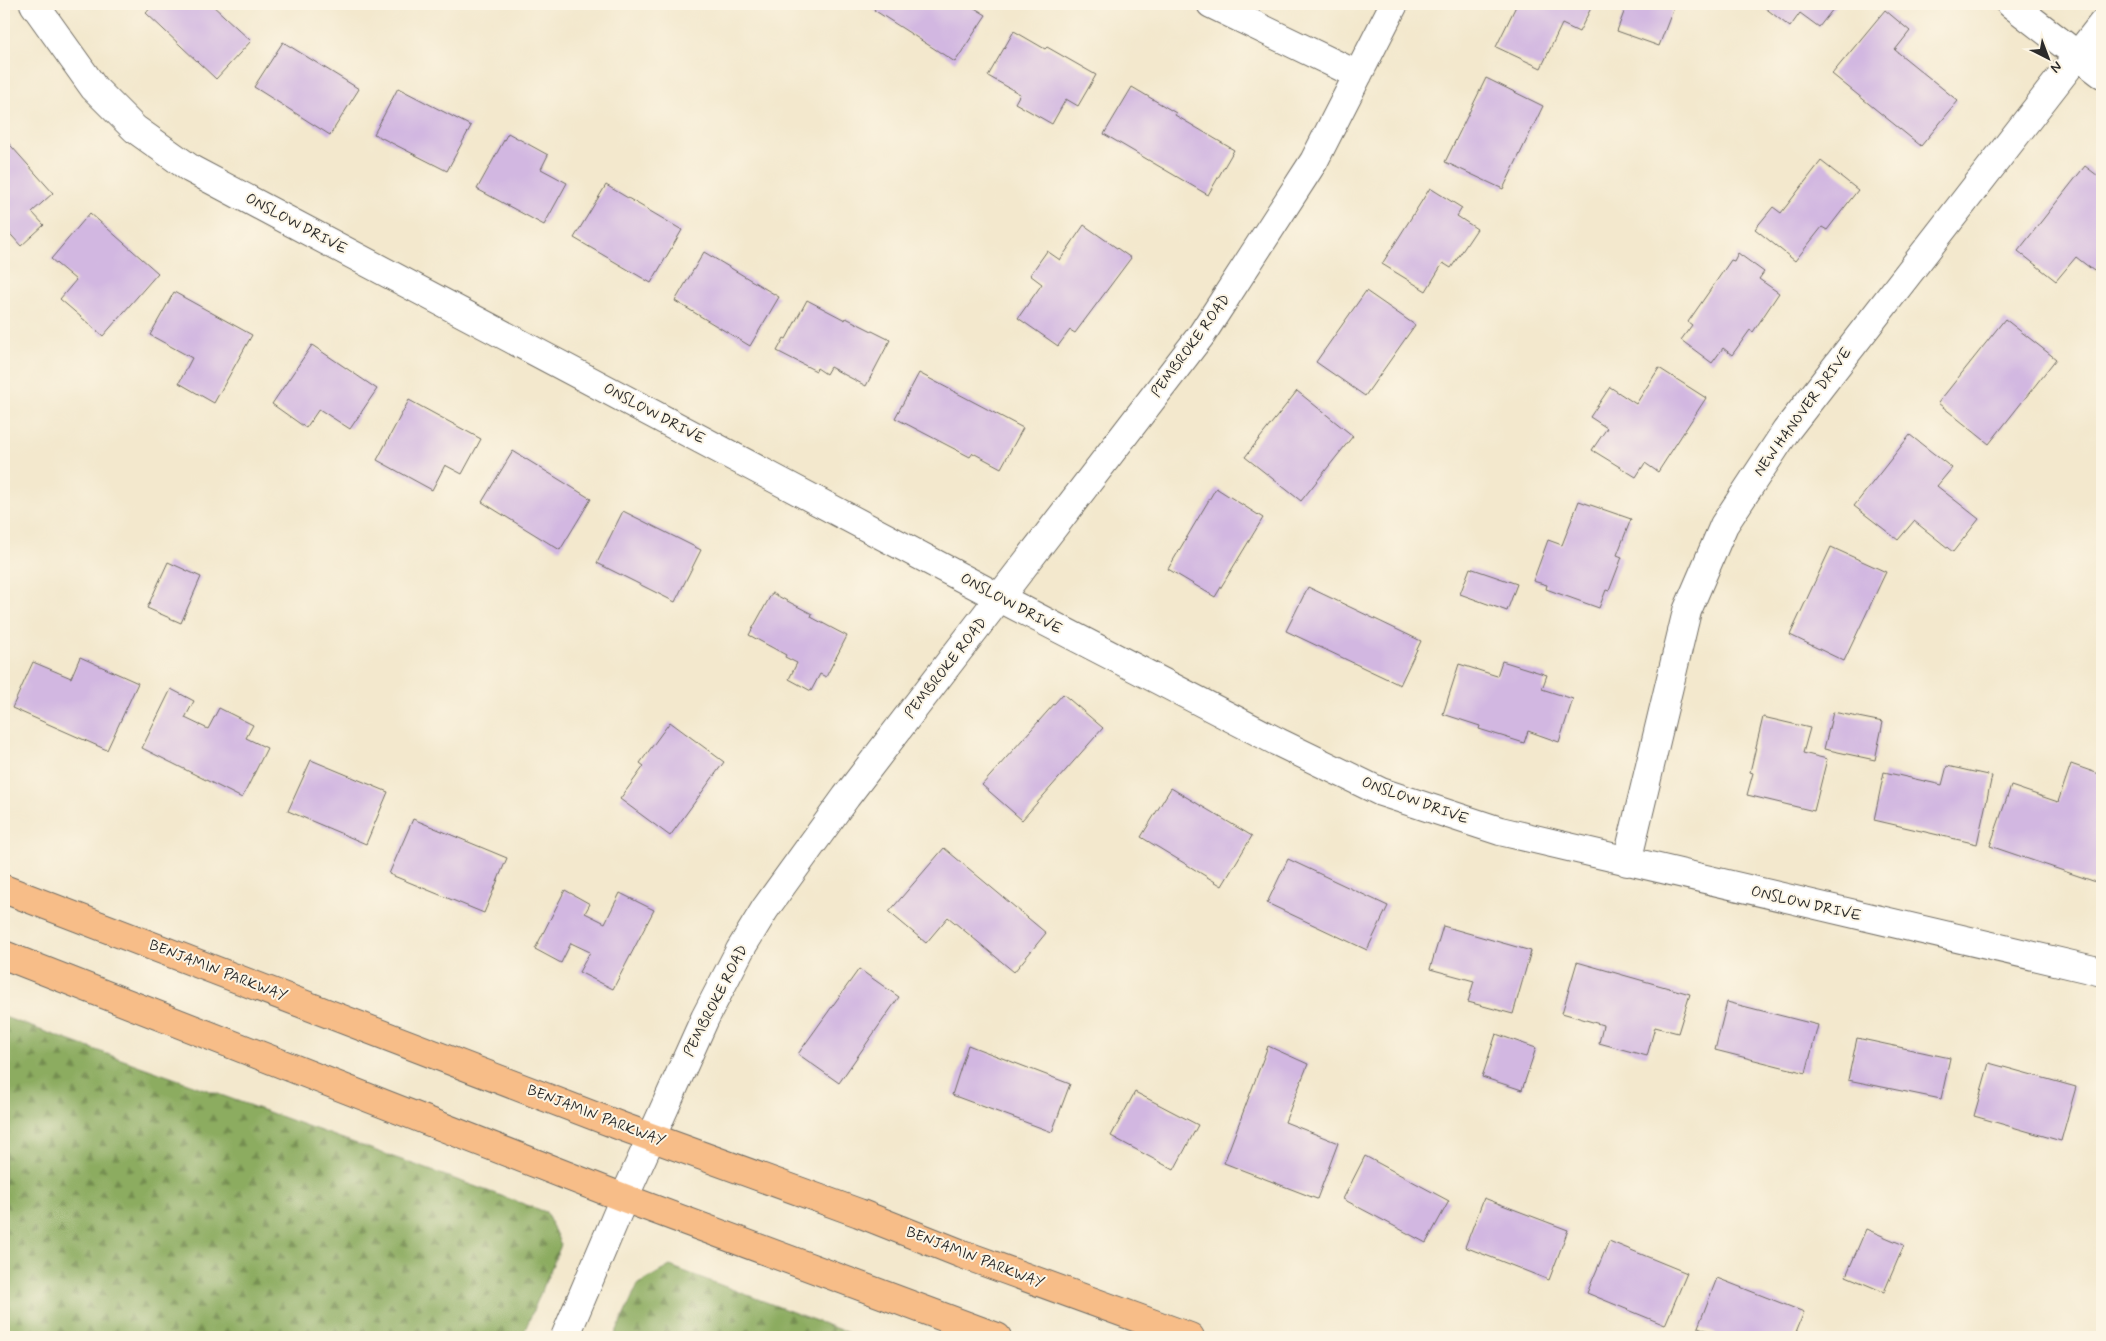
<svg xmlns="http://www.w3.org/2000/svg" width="2106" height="1341" viewBox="0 0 2106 1341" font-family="Mynerve,sans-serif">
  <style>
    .forest { fill: url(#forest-firs); stroke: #5c6c46 }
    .building { fill: #d2b7e1 }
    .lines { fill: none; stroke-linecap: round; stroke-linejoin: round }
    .minor-casing { stroke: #716d64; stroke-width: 30 }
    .highway-casing { stroke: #716d64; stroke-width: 30 }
    .minor { stroke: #fff; stroke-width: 28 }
    .highway { stroke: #f7bd88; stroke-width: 28 }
    .labels { text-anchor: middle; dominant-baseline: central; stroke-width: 4; stroke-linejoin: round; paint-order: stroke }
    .street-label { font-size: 15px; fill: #2b2b2b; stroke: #fcf5e5 }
  </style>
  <defs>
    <pattern id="forest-firs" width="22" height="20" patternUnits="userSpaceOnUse" patternTransform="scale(1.25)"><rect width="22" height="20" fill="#8cac60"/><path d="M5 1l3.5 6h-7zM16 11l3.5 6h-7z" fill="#738c4f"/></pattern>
  </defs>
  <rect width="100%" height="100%" fill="#fcf5e5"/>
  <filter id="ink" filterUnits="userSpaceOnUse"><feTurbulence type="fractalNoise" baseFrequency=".02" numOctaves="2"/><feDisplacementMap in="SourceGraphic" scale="10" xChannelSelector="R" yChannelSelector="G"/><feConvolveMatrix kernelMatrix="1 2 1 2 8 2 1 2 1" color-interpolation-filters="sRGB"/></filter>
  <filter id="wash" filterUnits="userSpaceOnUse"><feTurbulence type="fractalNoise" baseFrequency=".0096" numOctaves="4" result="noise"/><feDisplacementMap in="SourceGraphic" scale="20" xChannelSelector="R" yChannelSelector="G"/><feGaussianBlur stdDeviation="1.12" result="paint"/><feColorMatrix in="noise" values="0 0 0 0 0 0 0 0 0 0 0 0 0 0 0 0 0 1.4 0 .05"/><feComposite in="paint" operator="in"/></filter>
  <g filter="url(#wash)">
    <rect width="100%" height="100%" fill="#f3e8cd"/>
    <!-- forest -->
    <path class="forest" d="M4 1017 546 1212 561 1245 522 1337H4Z
      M670 1266 859 1337H614L638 1284Z"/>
    <g id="blocks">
      <!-- building -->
      <path class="building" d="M154 4H211L251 41 216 79 146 13Z
        M878 4H968L986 15 955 62 874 10Z
        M1517 4H1593L1579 32 1562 24 1541 68 1496 47Z
        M1627 4H1675L1659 46 1617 31Z
        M1760 4H1837L1819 27 1800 13 1790 27Z
        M1885 10 1910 31 1895 50 1958 101 1921 146 1832 74Z
        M1014 31 1045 49 1047 47 1096 75 1078 106 1066 99 1052 124 1015 103 1020 94 988 76Z
        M283 42 359 89 330 135 254 87Z
        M1486 78 1543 106 1503 189 1445 162Z
        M1132 87 1176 113 1175 115 1234 150 1208 195 1104 134Z
        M398 88 471 126 447 171 374 134Z
        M508 133 548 155 541 169 567 183 544 225 477 189Z
        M4 138 53 193 32 212 44 225 21 246 4 227Z
        M1821 161 1858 190 1827 230 1822 227 1795 261 1755 229 1773 207 1781 213Z
        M2085 166 2102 179V260L2094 271 2076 257 2056 281 2018 251Z
        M606 185 682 230 651 283 574 238Z
        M1430 188 1462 208 1457 216 1477 229 1451 268 1443 263 1426 291 1382 264Z
        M90 213 158 273 103 336 60 299 76 280 51 259Z
        M1084 225 1131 258 1075 333 1070 330 1058 346 1018 318 1042 284 1030 275 1047 251 1060 260Z
        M704 252 779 297 750 346 675 301Z
        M1738 253 1764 272 1759 279 1779 293 1753 332 1750 330 1732 355 1723 348 1712 363 1681 340 1692 325 1688 322 1731 260 1734 261Z
        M1366 291 1415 325 1365 396 1316 362Z
        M174 292 252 335 214 403 179 383 192 358 150 335Z
        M807 300 845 320 846 318 890 340 866 386 830 367 826 374 817 368 816 371 777 351 784 338 786 339Z
        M2005 319 2056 359 1989 444 1938 403Z
        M312 345 377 389 350 429 319 409 306 428 272 404Z
        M1659 368 1706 398 1658 472 1645 463 1636 477 1592 450 1607 428 1590 417 1610 387 1636 404Z
        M919 373 1023 428 1001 468 973 453 970 457 895 418Z
        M1297 391 1353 436 1301 501 1245 457Z
        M409 400 481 439 462 474 445 465 432 490 377 460Z
        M1910 435 1952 468 1937 486 1979 519 1953 552 1914 521 1898 540 1854 506Z
        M513 451 591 499 560 550 482 502Z
        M1216 488 1263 518 1215 597 1168 569Z
        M1579 501 1631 519 1617 555 1622 557 1609 591 1606 590 1599 608 1546 589 1547 585 1533 581 1548 540 1562 545Z
        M623 511 701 550 675 602 597 563Z
        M1831 547 1886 572 1844 661 1790 635Z
        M168 562 201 577 181 623 147 608Z
        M1470 568 1517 584 1507 611 1460 594Z
        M1308 587 1421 641 1400 685 1286 631Z
        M772 593 812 614 811 617 847 636 826 677 820 674 811 691 789 679 797 663 785 657 786 655 749 635Z
        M80 657 138 683 107 750 12 708 33 662 71 678Z
        M1502 661 1547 675 1542 689 1573 699 1559 742 1528 731 1524 743 1479 729 1480 726 1443 714 1459 664 1497 676Z
        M171 689 194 701 185 718 208 729 219 708 253 725 246 738 267 748 242 798 142 748Z
        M1063 694 1103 728 1022 820 982 785Z
        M1833 712 1883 722 1875 760 1824 749Z
        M1763 717 1810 728 1803 753 1827 759 1814 811 1747 795 1753 773 1750 772Z
        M670 722 724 762 670 836 620 799 644 766 640 763Z
        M311 760 388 792 366 844 288 811Z
        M2071 764 2102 775V806L2097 821 2102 822V884L1990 846 2011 786 2058 802Z
        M1947 766 1992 776 1977 844 1874 820 1884 772 1942 785Z
        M1171 788 1252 836 1222 886 1141 837Z
        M413 819 507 858 484 913 389 874Z
        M944 848 1046 933 1014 972 948 917 926 943 889 912Z
        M1288 859 1388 906 1367 950 1267 903Z
        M565 890 590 904 585 913 605 923 620 893 654 910 613 989 579 972 590 952 571 943 561 963 535 949Z
        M1443 926 1531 951 1513 1014 1468 1002 1474 981 1430 969Z
        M1577 962 1690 994 1678 1033 1655 1027 1647 1056 1599 1043 1603 1025 1562 1013Z
        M859 969 899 997 839 1083 798 1054Z
        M1727 1002 1818 1025 1806 1073 1715 1050Z
        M1496 1034 1536 1048 1522 1090 1482 1077Z
        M1857 1038 1950 1058 1941 1099 1848 1080Z
        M968 1045 1070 1084 1052 1132 952 1095Z
        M1268 1046 1308 1064 1285 1122 1338 1143 1317 1199 1224 1163Z
        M1989 1063 2076 1087 2061 1141 1974 1116Z
        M1135 1092 1198 1125 1174 1170 1111 1136Z
        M1365 1156 1449 1201 1426 1243 1343 1199Z
        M1484 1198 1568 1230 1549 1280 1465 1247Z
        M1866 1229 1904 1245 1884 1292 1846 1276Z
        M1609 1241 1687 1273 1665 1325 1587 1293Z
        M1717 1278 1804 1312 1794 1337H1724L1698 1327Z"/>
    </g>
  </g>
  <g filter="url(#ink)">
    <use href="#blocks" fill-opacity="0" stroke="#716d64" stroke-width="1"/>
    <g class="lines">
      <!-- minor casing -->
      <g class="minor-casing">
        <path id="minor" d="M34 4 94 88 135 129 191 169 1000 598 1278 742 1381 792 1500 831 2102 972
          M1211 4 1358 75
          M2011 4 2102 74
          M1627 862 1687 611 1724 525 1786 431 2102 24
          M565 1337 624 1198 705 1018 740 950 765 909 846 797 1202 334 1314 161 1394 4"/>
      </g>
      <!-- highway casing -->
      <g class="highway-casing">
        <path id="highway" d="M4 889 623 1127 859 1213 962 1254 1190 1337
          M4 955 624 1198 997 1337"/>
      </g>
      <!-- minor -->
      <use href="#minor" class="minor"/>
      <!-- highway -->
      <use href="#highway" class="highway"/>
    </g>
  </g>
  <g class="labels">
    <!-- street labels -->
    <g class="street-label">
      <text transform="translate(296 224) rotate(28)">ONSLOW DRIVE</text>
      <text transform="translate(1191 346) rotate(-54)">PEMBROKE ROAD</text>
      <text transform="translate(1803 412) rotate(-54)">NEW HANOVER DRIVE</text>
      <text transform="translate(654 414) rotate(28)">ONSLOW DRIVE</text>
      <text transform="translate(1011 604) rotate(28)">ONSLOW DRIVE</text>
      <text transform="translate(946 668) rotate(-52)">PEMBROKE ROAD</text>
      <text transform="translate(1415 801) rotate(20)">ONSLOW DRIVE</text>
      <text transform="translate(1806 904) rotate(13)">ONSLOW DRIVE</text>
      <text transform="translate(218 971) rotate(21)">BENJAMIN PARKWAY</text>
      <text transform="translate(716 1001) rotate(-63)">PEMBROKE ROAD</text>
      <text transform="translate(596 1116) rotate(21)">BENJAMIN PARKWAY</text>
      <text transform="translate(975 1258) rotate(21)">BENJAMIN PARKWAY</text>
    </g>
  </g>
  <!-- margin -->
  <rect width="2106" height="1341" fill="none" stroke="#fcf5e5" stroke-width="20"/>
  <!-- north arrow -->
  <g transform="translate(2048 58) rotate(138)" stroke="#fcf5e5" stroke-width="4" paint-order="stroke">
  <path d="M0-4L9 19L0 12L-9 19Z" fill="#2b2b2b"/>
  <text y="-8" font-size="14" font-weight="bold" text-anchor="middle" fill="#2b2b2b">N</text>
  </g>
</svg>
